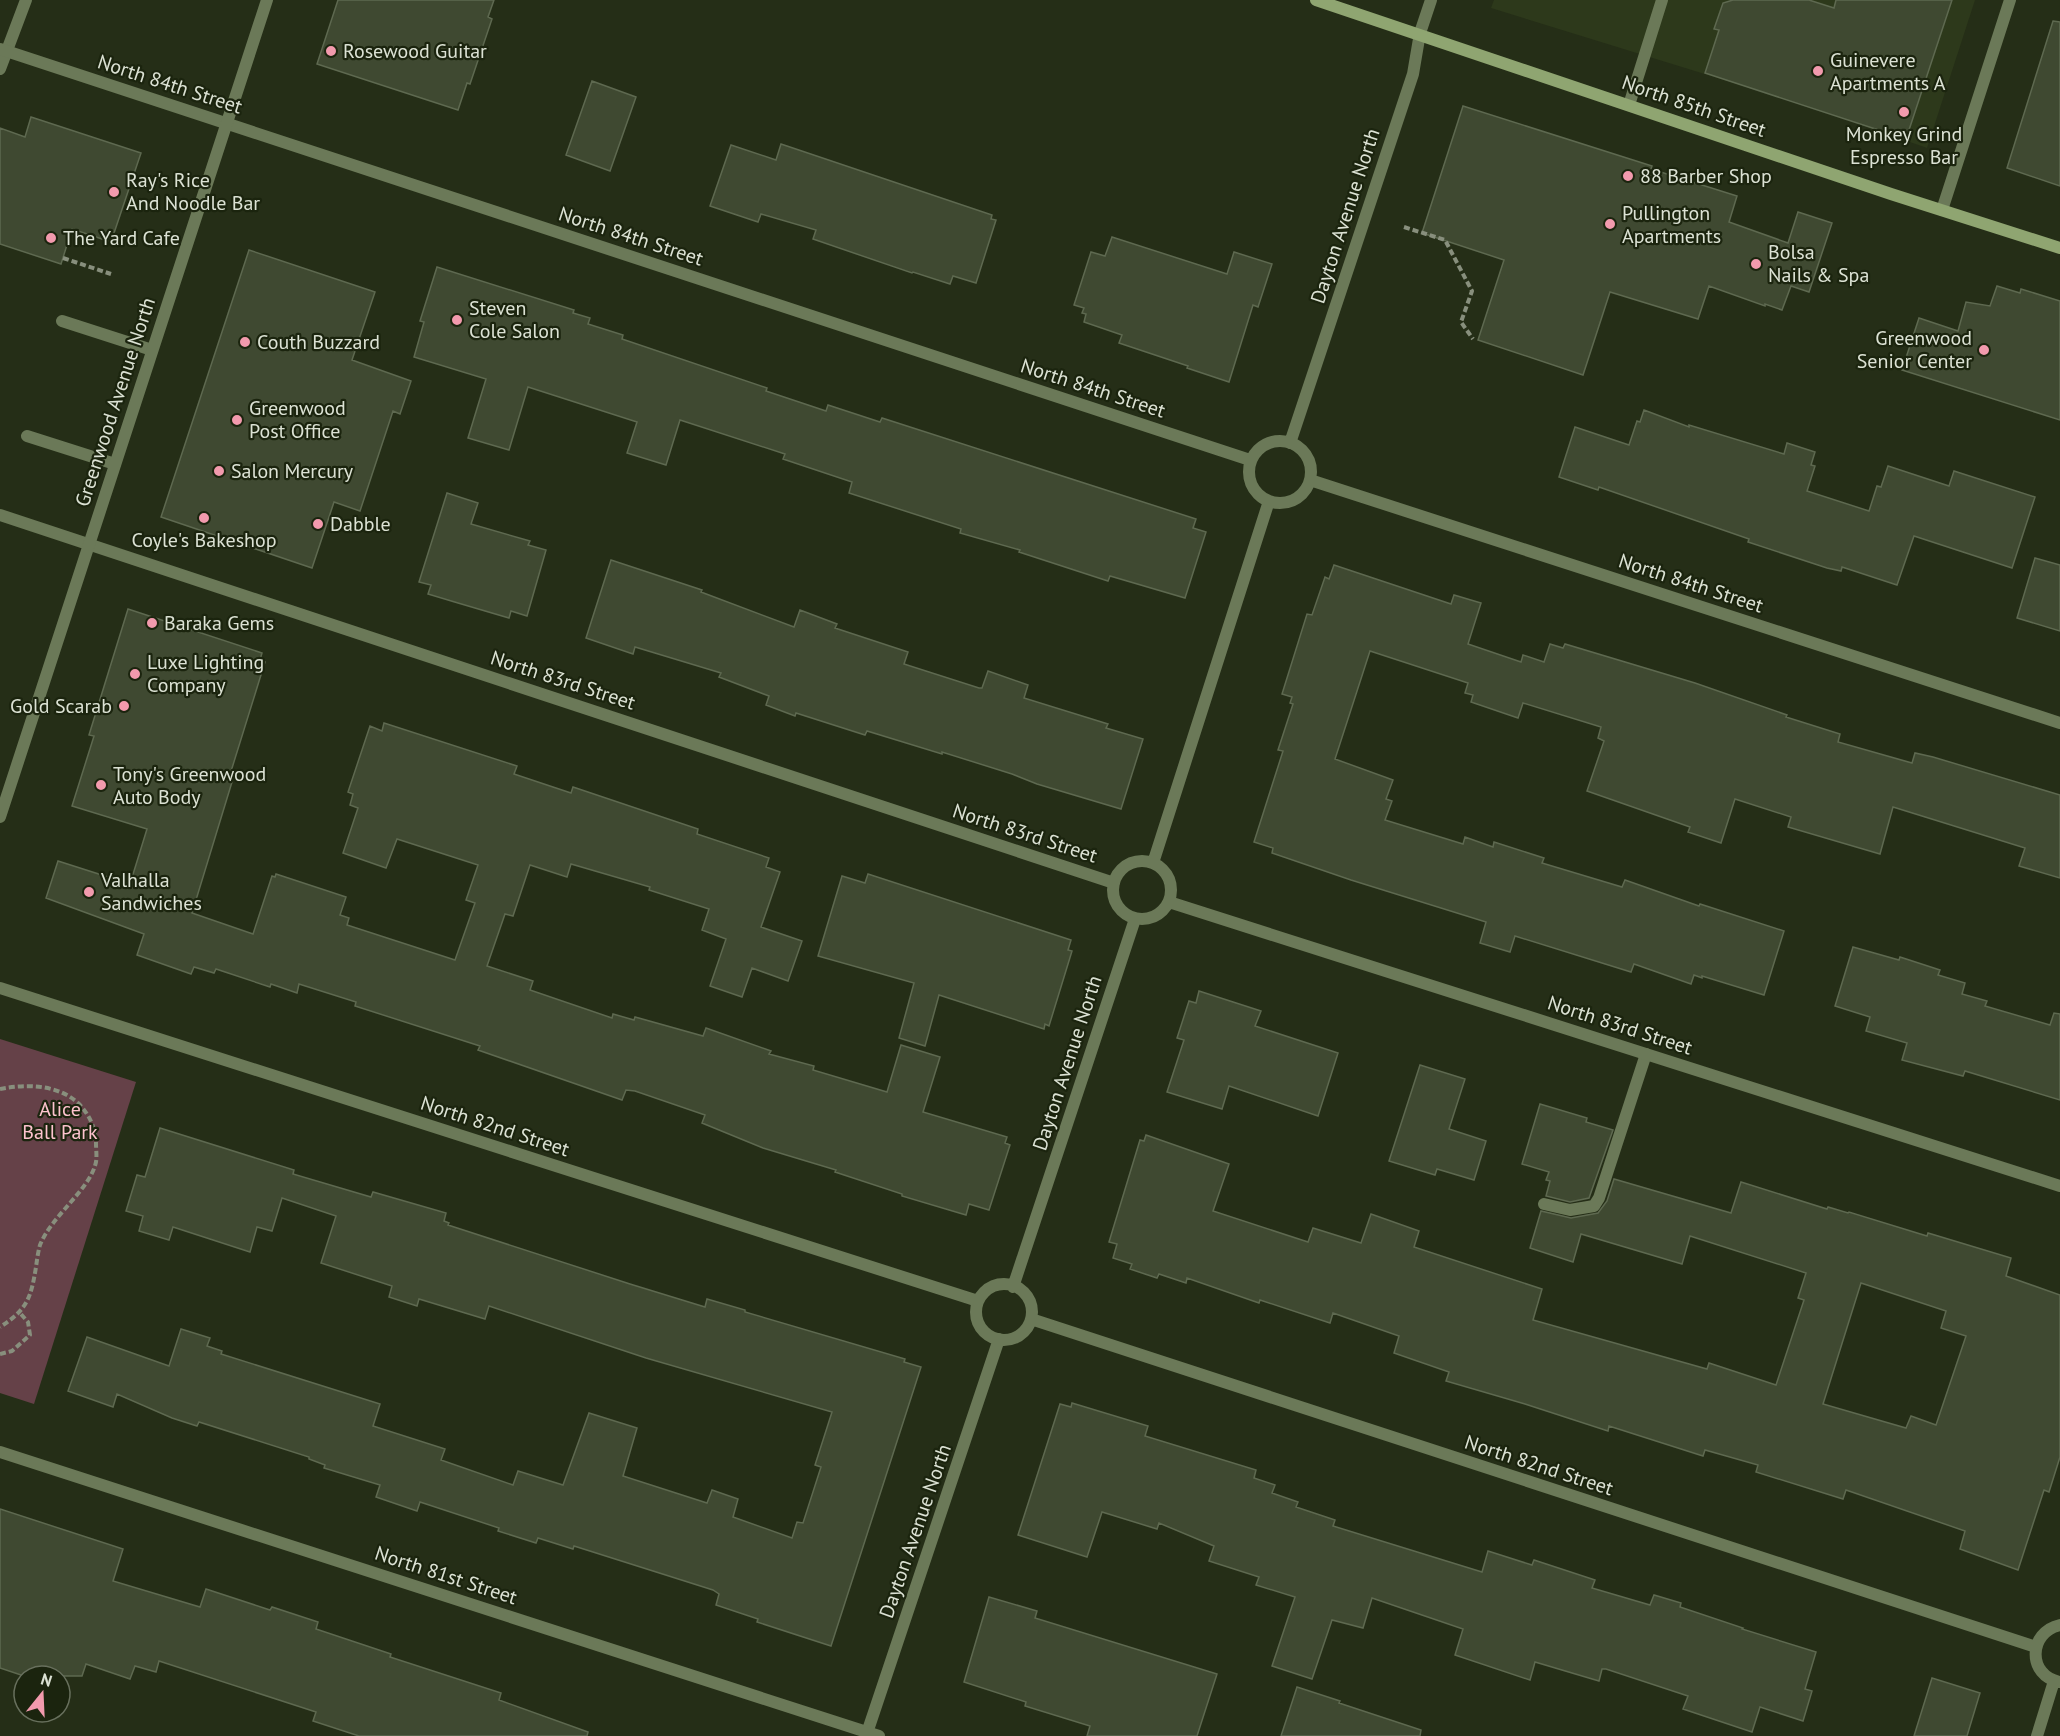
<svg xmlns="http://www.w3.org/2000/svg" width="2060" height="1736" viewBox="0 0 2060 1736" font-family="'PT Sans',sans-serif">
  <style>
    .built { fill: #2d391b }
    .green { fill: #654148 }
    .building { fill: #3f4931; stroke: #5e6950; stroke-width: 1.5; fill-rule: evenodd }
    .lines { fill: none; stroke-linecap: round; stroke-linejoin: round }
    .path { stroke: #888f7d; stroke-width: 4; stroke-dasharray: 6 3; stroke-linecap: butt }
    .service { stroke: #6b7958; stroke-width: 12 }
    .minor { stroke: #6b7958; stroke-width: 12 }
    .tertiary { stroke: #6b7958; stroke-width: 12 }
    .secondary { stroke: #8fa571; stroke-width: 12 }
    .poi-dot { fill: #f29aad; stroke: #1b240e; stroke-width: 2 }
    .labels { text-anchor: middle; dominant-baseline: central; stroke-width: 4.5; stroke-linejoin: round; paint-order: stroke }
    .poi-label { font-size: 20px; fill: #dce2d4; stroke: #1b240e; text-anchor: start }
    .street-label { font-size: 20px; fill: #dce2d4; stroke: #1b240e }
    .park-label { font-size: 20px; fill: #fdc3ce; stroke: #1b240e }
  </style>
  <rect width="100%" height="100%" fill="#252e17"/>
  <!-- built -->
  <path class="built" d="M1494 0H1975L1927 148 1802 104 1491 8Z"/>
  <!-- green -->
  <path class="green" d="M0 1039 136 1082 34 1404 0 1393Z"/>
  <!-- building -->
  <path class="building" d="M338 0H494L488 17 492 19 470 84 467 83 458 110 317 64Z
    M1733 0H1809L1834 8 1836 0H1952L1906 139 1705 73 1719 30 1714 29 1723 3Z
    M2053 21 2060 22V186L2007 168Z
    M592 81 636 97 610 171 566 155Z
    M1463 106 1652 166 1651 169 1737 196 1729 222 1788 243 1798 212 1832 223 1809 292 1791 286 1782 310 1765 304V306L1709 286 1698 319 1610 292 1583 375 1478 340 1504 260 1422 233Z
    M31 117 141 153 111 242 72 229 61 264 0 244V128L25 137Z
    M781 144 992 215 991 219 996 220 976 283 953 276 950 284 913 272 912 273 813 239 816 230 761 214 758 222 710 206 731 145 776 160Z
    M1112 237 1227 274 1234 252 1272 264 1258 307 1253 305 1229 382 1187 368 1188 366 1119 343 1122 335 1084 322 1086 314 1082 313 1084 308 1074 305 1091 252 1105 256Z
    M249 250 375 292 352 360 411 381 400 414 393 411 360 511 334 502 312 568 161 517Z
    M437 267 574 310 573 313 590 318 588 324 623 335 622 339 767 388 766 391 826 411 828 405 880 422 882 418 1196 519 1193 528 1206 532 1185 598 1110 576 1108 581 1019 552 1020 550 960 533 961 529 849 493 852 482 783 459 785 454 680 420 666 465 627 453 637 422 528 387 509 450 468 438 486 379 414 357 424 322 420 321Z
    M1997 286 2020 293 2021 289 2060 301V420L1902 370 1919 318 1958 331 1966 302 1990 306Z
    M1644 410 1689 427V425L1784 454 1787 443 1815 452 1811 465 1815 466 1807 491 1869 511 1877 486 1881 487 1888 466 1949 486 1954 471 2035 497 2012 568 1914 536 1897 585 1842 567 1841 571 1827 568 1748 542 1749 539 1599 487 1598 490 1559 477 1575 427 1629 445 1637 421 1640 422Z
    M447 493 478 503 471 524 530 541 528 545 546 550 527 616 511 611 509 618 458 603 428 594 431 585 419 582Z
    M2035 558 2060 565V631L2017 618Z
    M611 560 702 590 701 592 794 627 800 610 837 624 835 628 908 652 904 664 979 688H982L988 671 1028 685 1024 698 1108 724 1106 728 1143 739 1121 809 1037 784 1012 774 942 752V754L867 731 865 735 796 713 795 716 766 705 769 696 719 677 721 673 635 647 633 654 586 638Z
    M1334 565 1451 604 1454 595 1481 603 1468 644 1521 662 1523 655 1544 662 1550 644 1563 648 1565 644 1695 683 1787 715 1786 717 1840 734 1838 742 1912 763 1915 753 1933 757 2060 795V878L2019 866 2025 848 1893 807 1880 854 1788 827 1791 817 1735 799 1721 843 1688 832 1690 827 1587 791 1604 741 1598 738 1601 727 1523 703 1518 718 1471 702 1473 695 1465 693 1468 683 1370 651 1335 759 1393 780 1386 799 1392 801 1385 820 1463 844 1465 837 1493 847 1494 842 1544 858 1542 863 1622 887 1625 880 1699 906 1700 904 1784 931 1764 995 1702 976V978L1694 975 1691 984 1634 964 1631 972 1515 936 1510 952 1480 943 1486 922 1351 880 1272 853 1273 848 1254 842 1283 751 1278 750 1293 704 1290 703 1292 697 1282 694 1307 614 1312 615 1325 577 1329 579Z
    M128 609 262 653 260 660 265 662 228 781 232 782 192 913 253 934 272 876 275 877 276 874 346 897 340 915 349 918 347 925 455 960 475 903 466 900 478 865 397 839 386 868 343 853 358 808 350 805 353 794 348 792 370 726 382 731 384 723 517 766 514 774 571 793 573 787 698 829 697 834 769 858 766 867 780 872 761 927 802 941 788 981 752 968 742 997 710 986 726 939 702 930 709 909 649 890 650 887 571 864 567 877 530 865 513 916 505 914 487 966 533 981 530 990 612 1018 613 1014 634 1020 635 1017 703 1036 706 1028 771 1051 769 1054 814 1066 813 1070 887 1092 901 1045 940 1057 923 1112 1007 1137 1005 1143 1010 1145 989 1210 969 1204 966 1215 902 1196V1194L835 1172 836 1170 763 1148 702 1123 705 1115 635 1091 626 1090 622 1100 478 1050 480 1046 355 1006 356 1002 299 984 297 993 271 984 270 987 216 969 214 973 194 967 191 974 137 955 144 934 46 898 58 861 130 884 147 829 72 806 94 736 89 735Z
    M868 874 1071 940 1068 950 1072 951 1049 1026 1045 1024 1044 1029 939 995 925 1046 899 1038 914 983 818 956 842 876 865 883Z
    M1853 947 1899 960 1900 957 1940 970 1938 975 1965 983 1962 994 1987 1001 1985 1006 2050 1025 2054 1013 2060 1014V1100L1965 1071 1963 1076 1902 1060 1907 1043 1866 1031 1870 1017 1835 1006Z
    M1199 991 1261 1011 1255 1026 1338 1053 1318 1116 1229 1086 1222 1109 1167 1092 1184 1040 1177 1038 1189 1001 1196 1003Z
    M1420 1065 1465 1079 1449 1129 1486 1141 1474 1180 1437 1169 1435 1175 1389 1161Z
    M1540 1104 1587 1118 1586 1122 1613 1130 1589 1198 1570 1202 1546 1196 1550 1181 1546 1180 1549 1172 1522 1164Z
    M160 1128 294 1170 293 1174 371 1197 373 1192 446 1213 444 1221 449 1223 448 1225 630 1284 705 1307 707 1299 745 1310V1312L905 1359 904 1362 921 1367 831 1646 757 1622 758 1619 716 1605 719 1594 713 1590 574 1546 573 1549 538 1538 536 1543 498 1531 499 1528 420 1502 417 1511 376 1497 380 1485 324 1468 325 1465 309 1459V1457L199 1422 197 1426 172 1418 117 1394 113 1407 68 1391 87 1337 169 1366 181 1329 210 1338 207 1346 222 1351 221 1354 380 1404 373 1426 445 1449 441 1460 513 1485 518 1471 563 1485 589 1413 637 1428 623 1476 707 1503 712 1490 738 1499 733 1517 792 1538 797 1522 803 1523 821 1467 815 1465 832 1412 646 1358 489 1306 485 1319 419 1299 417 1306 389 1297 392 1286 321 1263 336 1216 282 1198 272 1231 257 1227 250 1252 173 1227 169 1240 139 1231 143 1216 126 1211 137 1175 145 1177Z
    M1146 1135 1229 1164 1213 1211 1308 1242 1313 1228 1361 1243 1371 1214 1419 1231 1414 1247 1542 1289 1533 1320 1707 1369 1709 1363 1776 1385 1804 1300 1798 1298 1806 1273 1690 1236 1682 1264 1581 1234 1573 1262 1530 1248 1541 1211 1571 1218 1598 1213 1607 1201 1614 1179 1731 1213 1741 1182 1827 1209 1828 1207 1848 1213 1849 1212 1927 1236 1928 1233 2011 1258 2006 1276 2060 1295V1457L2049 1492 2044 1490 2018 1570 1960 1549 1965 1531 1846 1490 1843 1499 1756 1472 1758 1465 1705 1450 1703 1456 1609 1426 1608 1431 1525 1404 1446 1381 1449 1372 1394 1353 1399 1336 1333 1313 1330 1323 1260 1300 1259 1303 1187 1278 1186 1283 1159 1274 1157 1278 1130 1269 1132 1264 1113 1258 1117 1244 1109 1242 1140 1140 1144 1141ZM1861 1283 1946 1311 1941 1328 1966 1336 1936 1425 1911 1416 1906 1428 1823 1404Z
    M1072 1403 1148 1426 1145 1436 1256 1470 1254 1478 1275 1485 1272 1493 1298 1502 1296 1507 1335 1520 1333 1526 1482 1572 1488 1551 1532 1565 1534 1560 1595 1580 1592 1588 1650 1605 1654 1595 1681 1603 1680 1607 1743 1628 1742 1629 1816 1652 1805 1689 1812 1691 1803 1721 1760 1707 1752 1732 1683 1709 1688 1696 1606 1669H1602L1599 1681 1535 1662 1530 1680 1455 1655 1463 1629 1372 1598 1363 1628 1332 1620 1312 1679 1272 1666 1295 1597 1256 1585 1259 1577 1209 1561 1214 1546 1159 1523 1157 1529 1102 1512 1087 1557 1018 1535 1060 1404 1071 1407Z
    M0 1509 123 1549 113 1581 200 1607 206 1589 270 1610 272 1607 318 1622 316 1629 391 1654 390 1657 501 1693 499 1700 588 1732 587 1736H359L313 1721 316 1712 159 1661 156 1672 135 1666 130 1679 86 1664 82 1676H24L0 1668Z
    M989 1597 1037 1611 1035 1618 1217 1674 1197 1736H1087L1090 1726 1025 1706 1026 1702 964 1682Z
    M1932 1678 1980 1693 1967 1736H1914Z
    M1297 1687 1340 1701 1339 1703 1421 1730 1420 1736H1281Z"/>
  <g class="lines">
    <!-- path -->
    <path class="path" d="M1404 227 1445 240 1472 291 1461 322 1473 339
      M63 258 111 274
      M0 1089C26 1084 57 1084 78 1103 89 1114 96 1128 96 1144 96 1149 97 1156 96 1162 90 1190 52 1215 40 1245 38 1252 37 1260 36 1267 31 1298 27 1310 0 1327
      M0 1354 12 1351 30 1335 28 1322 20 1313"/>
    <!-- service -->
    <path class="service" d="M0 69 26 0
      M1629 105 1662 0
      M62 321 152 350
      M27 436 115 464
      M1544 1204 1570 1210 1594 1206 1599 1198 1646 1054"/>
    <!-- minor -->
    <path class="minor" d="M0 49 1250 460
      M1942 210 2010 0
      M1249 472a31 31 0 1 1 62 0a31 31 0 1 1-62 0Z
      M1290 443 1413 74 1420 33 1431 0
      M1310 480 2060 723
      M0 515 1114 883
      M1113 890a29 29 0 1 1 58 0a29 29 0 1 1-58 0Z
      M1153 863 1269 501
      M1169 902 2060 1186
      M0 988 978 1301
      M976 1312a28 28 0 1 1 56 0a28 28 0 1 1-56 0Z
      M1013 1287 1135 919
      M1031 1319 2036 1647
      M0 1452 879 1736
      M2060 1625C2028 1632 2027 1676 2060 1682
      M866 1736 999 1339
      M2037 1736 2054 1681"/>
    <!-- tertiary -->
    <path class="tertiary" d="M0 817 267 0"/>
    <!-- secondary -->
    <path class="secondary" d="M1316 0 1891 194 2060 248"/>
  </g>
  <!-- markers -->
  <g class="poi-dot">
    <circle cx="331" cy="51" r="6"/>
    <circle cx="1818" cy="71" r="6"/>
    <circle cx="1904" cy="112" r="6"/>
    <circle cx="1628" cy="176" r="6"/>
    <circle cx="114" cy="192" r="6"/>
    <circle cx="1610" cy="224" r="6"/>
    <circle cx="51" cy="238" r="6"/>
    <circle cx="1756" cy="264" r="6"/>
    <circle cx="457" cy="320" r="6"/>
    <circle cx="245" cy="342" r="6"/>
    <circle cx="1984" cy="350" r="6"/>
    <circle cx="237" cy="420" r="6"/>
    <circle cx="219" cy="471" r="6"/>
    <circle cx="204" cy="518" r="6"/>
    <circle cx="318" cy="524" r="6"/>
    <circle cx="152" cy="623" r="6"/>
    <circle cx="135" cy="674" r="6"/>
    <circle cx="124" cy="706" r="6"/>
    <circle cx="101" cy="785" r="6"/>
    <circle cx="89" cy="892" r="6"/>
  </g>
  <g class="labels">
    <!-- poi labels -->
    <g class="poi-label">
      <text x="343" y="51">Rosewood Guitar</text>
      <text x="1830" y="60">Guinevere<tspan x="1830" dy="23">Apartments A</tspan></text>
      <text x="1904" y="134" text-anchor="middle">Monkey Grind<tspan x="1904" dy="23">Espresso Bar</tspan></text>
      <text x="1640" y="176">88 Barber Shop</text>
      <text x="126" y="180">Ray's Rice<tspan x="126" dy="23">And Noodle Bar</tspan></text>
      <text x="1622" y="213">Pullington<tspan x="1622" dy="23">Apartments</tspan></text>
      <text x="63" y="238">The Yard Cafe</text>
      <text x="1768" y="252">Bolsa<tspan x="1768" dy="23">Nails &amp; Spa</tspan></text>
      <text x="469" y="308">Steven<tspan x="469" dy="23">Cole Salon</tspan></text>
      <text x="1972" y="338" text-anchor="end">Greenwood<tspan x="1972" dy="23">Senior Center</tspan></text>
      <text x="257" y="342">Couth Buzzard</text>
      <text x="249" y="408">Greenwood<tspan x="249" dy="23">Post Office</tspan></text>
      <text x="231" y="471">Salon Mercury</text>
      <text x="330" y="524">Dabble</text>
      <text x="204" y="540" text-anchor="middle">Coyle's Bakeshop</text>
      <text x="164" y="623">Baraka Gems</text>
      <text x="147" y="662">Luxe Lighting<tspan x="147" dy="23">Company</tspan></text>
      <text x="112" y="706" text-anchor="end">Gold Scarab</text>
      <text x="113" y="774">Tony's Greenwood<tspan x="113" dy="23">Auto Body</tspan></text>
      <text x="101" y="880">Valhalla<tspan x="101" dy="23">Sandwiches</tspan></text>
    </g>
    <!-- street labels -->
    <g class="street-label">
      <text transform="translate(170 84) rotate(18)">North 84th Street</text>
      <text transform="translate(1694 106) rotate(19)">North 85th Street</text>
      <text transform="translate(1345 216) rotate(-72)">Dayton Avenue North</text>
      <text transform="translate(631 236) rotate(18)">North 84th Street</text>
      <text transform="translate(1093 388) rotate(18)">North 84th Street</text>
      <text transform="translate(115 402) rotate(-72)">Greenwood Avenue North</text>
      <text transform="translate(1691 583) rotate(18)">North 84th Street</text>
      <text transform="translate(563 680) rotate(18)">North 83rd Street</text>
      <text transform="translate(1025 833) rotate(18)">North 83rd Street</text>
      <text transform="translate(1620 1025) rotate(18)">North 83rd Street</text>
      <text transform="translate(1067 1063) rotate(-72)">Dayton Avenue North</text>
      <text transform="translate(495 1126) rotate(18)">North 82nd Street</text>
      <text transform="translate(1539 1465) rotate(18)">North 82nd Street</text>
      <text transform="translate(915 1531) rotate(-71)">Dayton Avenue North</text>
      <text transform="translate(446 1575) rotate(18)">North 81st Street</text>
    </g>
    <!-- park labels -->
    <g class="park-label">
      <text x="60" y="1109">Alice<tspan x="60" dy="23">Ball Park</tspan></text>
    </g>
  </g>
  <!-- north arrow -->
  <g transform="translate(42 1694) rotate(18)"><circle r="28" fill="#1b240e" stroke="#68705d" stroke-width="1.5"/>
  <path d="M0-4.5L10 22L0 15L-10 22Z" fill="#f29aad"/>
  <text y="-9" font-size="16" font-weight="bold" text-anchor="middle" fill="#dce2d4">N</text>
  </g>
</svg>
